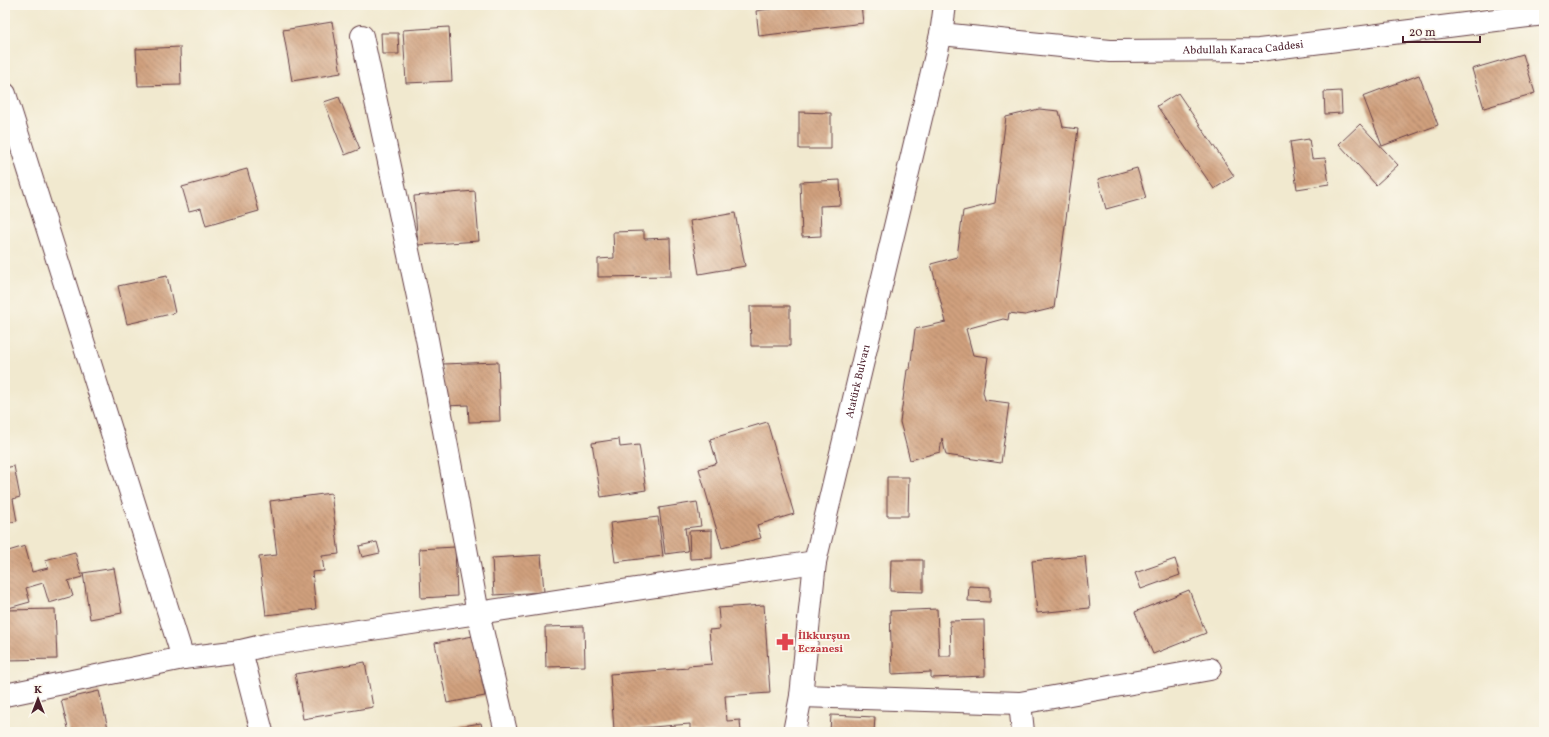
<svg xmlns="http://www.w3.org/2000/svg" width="1549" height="737" viewBox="0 0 1549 737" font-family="Vollkorn,serif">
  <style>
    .building { fill: url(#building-back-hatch) }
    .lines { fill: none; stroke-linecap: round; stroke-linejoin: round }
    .minor-casing { stroke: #633d44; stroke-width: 24 }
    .major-casing { stroke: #633d44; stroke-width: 24 }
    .minor { stroke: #fff; stroke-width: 22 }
    .major { stroke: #fff; stroke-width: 22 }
    .labels { text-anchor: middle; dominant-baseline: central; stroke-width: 3.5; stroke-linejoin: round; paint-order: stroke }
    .street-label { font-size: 11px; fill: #4a1f2b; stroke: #fbf7ec }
    .health-label { font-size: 11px; font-weight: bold; fill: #be3a42; stroke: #fbf7ec; text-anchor: start }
  </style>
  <defs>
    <pattern id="building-back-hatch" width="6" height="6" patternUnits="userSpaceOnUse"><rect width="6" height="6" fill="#d0a07e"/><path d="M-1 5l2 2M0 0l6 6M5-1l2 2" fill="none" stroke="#ab8267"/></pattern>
  </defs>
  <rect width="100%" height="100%" fill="#fbf7ec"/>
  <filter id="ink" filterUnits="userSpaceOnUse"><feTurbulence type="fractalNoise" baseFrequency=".025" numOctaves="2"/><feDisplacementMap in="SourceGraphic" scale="8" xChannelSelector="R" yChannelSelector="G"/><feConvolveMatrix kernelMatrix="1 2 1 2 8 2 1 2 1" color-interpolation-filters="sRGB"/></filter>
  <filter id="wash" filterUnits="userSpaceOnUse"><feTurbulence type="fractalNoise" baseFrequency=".012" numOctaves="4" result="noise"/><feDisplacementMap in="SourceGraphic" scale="16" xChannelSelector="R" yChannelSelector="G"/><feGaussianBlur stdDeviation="0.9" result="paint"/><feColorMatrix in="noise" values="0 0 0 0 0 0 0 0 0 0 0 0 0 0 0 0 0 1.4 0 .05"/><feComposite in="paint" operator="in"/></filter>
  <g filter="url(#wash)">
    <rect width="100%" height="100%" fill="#f1e9cf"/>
    <g id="blocks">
      <!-- building -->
      <path class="building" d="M782 5H861L863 23 759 36 756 11 782 7Z
        M332 22 341 73 292 81 283 30Z
        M449 27 452 81 406 83 403 30Z
        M381 33H398L399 54H382Z
        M180 47 181 85 138 86 136 49Z
        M1523 54 1535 93 1484 108 1472 69Z
        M1419 75 1438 125 1382 146 1363 96Z
        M1341 91 1342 113 1325 114 1324 92Z
        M1178 93 1234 176 1214 189 1157 106Z
        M339 97 360 149 345 155 324 102Z
        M1039 109 1059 111 1063 127 1078 129 1054 308 1025 315 1009 313 1008 320 1003 319 966 329 973 355 988 357 983 392 985 400 1009 403 1001 463 946 455 942 438 940 452 910 460 900 422 907 370 910 369 915 329 946 322 931 264 957 257 963 211 995 203 1006 117Z
        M799 112 831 113V149H799Z
        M1360 124 1398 165 1376 185 1339 144Z
        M1309 139 1312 159 1325 158 1329 184 1297 189 1290 142Z
        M1137 168 1146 198 1106 209 1098 179Z
        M247 169 259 211 206 226 201 208 189 211 182 187Z
        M840 180 841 205 820 206 821 236 802 237 800 182Z
        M475 191 479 241 418 245 414 196Z
        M735 213 745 266 699 274 690 221Z
        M644 231V239L670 238 671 276 598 277V259L614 258 613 232Z
        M167 276 175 313 127 324 118 286Z
        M750 306H790V346H751Z
        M498 362 500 421 469 422 468 405 445 406 443 364Z
        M767 422 794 514 757 525 761 538 722 548 699 469 717 463 710 439Z
        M619 439 620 447 639 445 646 490 601 497 592 443Z
        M14 466 20 497 13 499 17 521 5 523V468Z
        M887 477H909L908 516H887Z
        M331 493 339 554 322 556 324 571 312 572 316 609 266 615 259 557 277 555 270 501Z
        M697 502 701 526 685 528 688 551 665 554 659 508Z
        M658 517 663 556 615 562 610 523Z
        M712 530V558L690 559 689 531Z
        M377 542 380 553 362 557 359 546Z
        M25 546 32 572 48 568 45 560 75 552 82 577 68 581 73 596 49 603 43 583 26 588 30 602 5 609V552Z
        M455 547 457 596 421 598 419 549Z
        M541 555 544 592 494 595 492 558Z
        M1085 556 1090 608 1037 613 1032 561Z
        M1175 559 1180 575 1141 589 1135 573Z
        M891 560H923V592L890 591Z
        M114 568 122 613 90 619 83 573Z
        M969 586 990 587V602L968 601Z
        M1189 590 1206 633 1153 654 1135 612Z
        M764 605 770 693 725 696 727 721 740 720 741 732H690V724L614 730 610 674 688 668V666L712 664 709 630 720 629 718 608Z
        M55 609 57 659 7 660 6 610Z
        M937 609 939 656H951L950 621 984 620 985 676 931 678V672L892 674 890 611Z
        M584 626 585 666 546 667 545 627Z
        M473 636 485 696 447 703 435 643Z
        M365 662 373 707 303 719 295 674Z
        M99 691 109 732H69L61 700Z
        M831 715 875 717 874 732H830Z
        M481 723 483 732H438L437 730Z"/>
    </g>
  </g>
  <g filter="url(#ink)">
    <use href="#blocks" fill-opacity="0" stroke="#633d44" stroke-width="1"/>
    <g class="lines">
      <!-- minor casing -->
      <g class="minor-casing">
        <g id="minor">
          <path id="s1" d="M941 34 1110 51 1259 50 1544 14"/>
          <path d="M362 36 427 339 478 613 506 732"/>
          <path d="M5 94 183 658"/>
          <path d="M241 651 262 732"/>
          <path d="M5 695 183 658 241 651 266 645 815 562"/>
          <path d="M801 696 1020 703 1210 669"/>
          <path d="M1020 703 1023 732"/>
        </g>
      </g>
      <!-- major casing -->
      <g class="major-casing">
        <g id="major">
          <path id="s2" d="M794 732 801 696 815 562 941 34 945 5"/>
        </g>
      </g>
      <!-- minor -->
      <use href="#minor" class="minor"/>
      <!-- major -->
      <use href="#major" class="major"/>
    </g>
  </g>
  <!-- icons -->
  <defs>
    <g id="pharmacy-bare" transform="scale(1.38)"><path d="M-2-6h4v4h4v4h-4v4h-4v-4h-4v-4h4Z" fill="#e0444e" stroke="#fbf7ec" stroke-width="2.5" paint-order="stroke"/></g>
  </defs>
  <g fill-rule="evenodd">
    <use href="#pharmacy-bare" x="785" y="642"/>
  </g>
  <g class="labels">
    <!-- street labels -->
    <g class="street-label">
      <text stroke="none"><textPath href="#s1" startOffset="303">Abdullah Karaca Caddesi</textPath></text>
      <text stroke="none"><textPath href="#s2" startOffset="357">Atatürk Bulvarı</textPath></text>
    </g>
    <!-- health labels -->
    <g class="health-label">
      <text x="798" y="636">İlkkurşun<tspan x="798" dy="13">Eczanesi</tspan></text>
    </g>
  </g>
  <!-- margin -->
  <rect width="1549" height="737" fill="none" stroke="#fbf7ec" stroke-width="20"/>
  <!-- north arrow -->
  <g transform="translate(38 699)" stroke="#fbf7ec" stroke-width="3" paint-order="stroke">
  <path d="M0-3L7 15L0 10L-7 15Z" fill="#4a1f2b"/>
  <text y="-6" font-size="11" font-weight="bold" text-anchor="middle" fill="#4a1f2b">K</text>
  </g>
  <!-- scale -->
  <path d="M1403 36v6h77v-6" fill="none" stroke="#4a1f2b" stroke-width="2"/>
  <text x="1409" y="36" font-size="12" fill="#4a1f2b" stroke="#fbf7ec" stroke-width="3" paint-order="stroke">20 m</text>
</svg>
